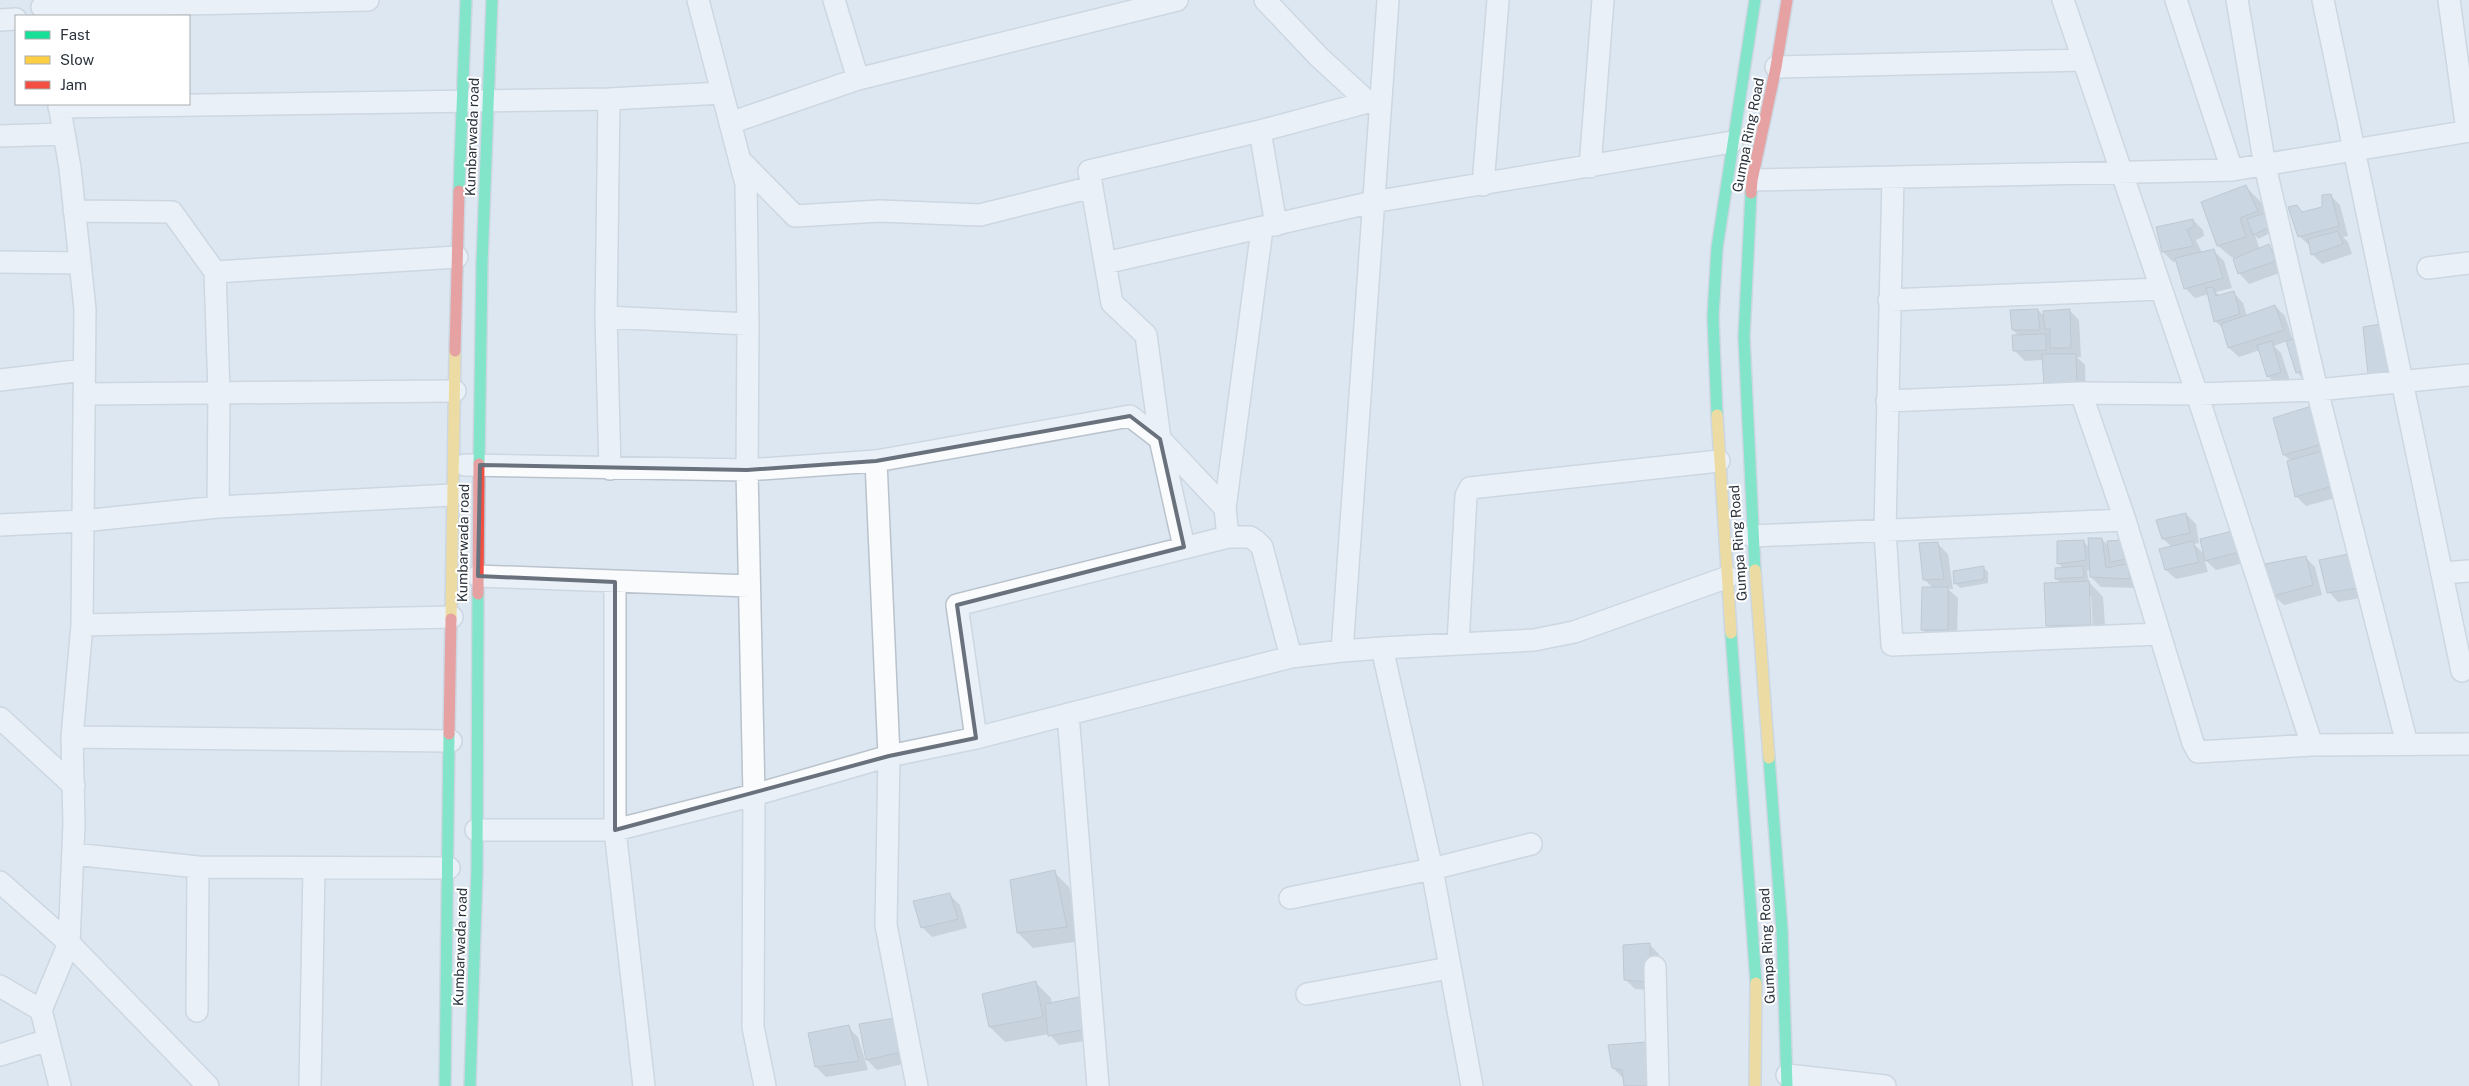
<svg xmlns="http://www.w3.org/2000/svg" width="2469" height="1086" viewBox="0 0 2469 1086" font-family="'Public Sans',sans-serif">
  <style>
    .shadow { fill: #0003; fill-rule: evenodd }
    .building { fill: #b3c2cc; stroke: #98a3aa }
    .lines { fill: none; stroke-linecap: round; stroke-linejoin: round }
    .street-casing { stroke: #bac3cc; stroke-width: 24 }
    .fast-casing { stroke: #bac3cc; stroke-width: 14 }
    .slow-casing { stroke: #bac3cc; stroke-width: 14 }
    .jam-casing { stroke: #bac3cc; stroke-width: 14 }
    .street { stroke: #fafbfd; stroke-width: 21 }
    .fast { stroke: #16e098; stroke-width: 11 }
    .slow { stroke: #ffcf43; stroke-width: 11 }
    .jam { stroke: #f24e42; stroke-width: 11 }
    .marked { fill: none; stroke: #69727c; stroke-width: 4; stroke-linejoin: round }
    .labels { text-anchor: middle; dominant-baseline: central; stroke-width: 4; stroke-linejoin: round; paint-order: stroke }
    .street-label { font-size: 14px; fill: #2b333d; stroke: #fff }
  </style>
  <rect width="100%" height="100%" fill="#dce7f2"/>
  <!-- shadow -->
  <path class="shadow" d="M2246 187 2261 202 2276 230 2258 239 2255 235 2260 250 2269 246 2279 256 2285 271 2249 284 2240 274 2235 260 2218 246 2203 203Z
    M2330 195 2340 205 2348 236 2343 237 2348 242 2352 254 2322 264 2312 254 2310 246 2299 236 2303 213 2323 208Z
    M2193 220 2203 230 2204 236 2196 240 2202 253 2214 251 2224 261 2232 288 2216 292 2220 296 2234 293 2243 303 2247 316 2275 306 2285 316 2293 340 2311 374 2301 377 2297 372 2288 341 2274 346 2281 353 2290 381 2278 386 2268 376 2260 350 2239 357 2229 348 2225 330 2215 321 2209 294 2195 298 2185 288 2177 261 2173 262 2163 252Z
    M2038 310 2045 317 2069 310 2079 320 2081 357H2077L2085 365 2086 395 2043 360 2025 361 2015 351 2019 336 2013 330Z
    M2365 328 2404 380 2379 383 2369 373Z
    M2315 406 2346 495 2306 506 2296 496 2291 461 2284 455 2275 419Z
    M2186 514 2196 524 2199 543 2194 544 2205 555 2232 532 2248 562 2216 570 2204 559 2208 572 2176 579 2166 570 2172 547 2163 539 2157 521Z
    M2102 539 2109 547 2122 541 2130 563 2125 564 2136 575 2139 588 2101 587 2091 577V570L2087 571 2089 582 2103 597 2106 639 2062 640 2047 625 2061 583 2056 579 2064 569 2058 563 2084 542 2090 548ZM2088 596H2091L2093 631H2090Z
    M1938 544 1948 554 1953 589H1948L1958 598 1957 639 1932 640 1923 630 1933 588 1924 579Z
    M2305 557 2315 567 2322 595 2284 605 2274 596Z
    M2321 561 2372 596 2338 602 2329 592Z
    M1983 567 1988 572V583L1960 588 1955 583Z
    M1054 872 1069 887 1081 941 1033 948 1018 933Z
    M950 895 960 905 967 928 932 937 922 927Z
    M1650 945 1659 954 1660 991 1635 989 1625 979Z
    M1036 983 1051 998 1052 1004 1097 1039 1059 1045 1049 1034 1005 1042 990 1027Z
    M895 1019 912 1062 877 1070 867 1060Z
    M848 1027 858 1037 868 1070 826 1077 816 1067Z
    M1646 1043 1625 1086 1623 1078 1613 1068Z"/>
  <!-- building -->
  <path class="building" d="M2246 185 2258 211 2240 218 2246 237 2217 246 2201 202Z
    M2331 194 2339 226 2298 237 2288 207 2297 205 2302 212 2322 207V195Z
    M2268 212 2272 226 2253 235 2247 219Z
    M2193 219 2194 226 2187 230 2194 246 2162 252 2156 227Z
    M2338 231 2343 244 2311 255 2308 239Z
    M2269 244 2276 261 2238 274 2233 259Z
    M2214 249 2223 278 2184 289 2175 258Z
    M2213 287 2216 296 2234 291 2240 314 2214 322 2206 288Z
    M2275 305 2284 330 2228 348 2221 324Z
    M2038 309 2040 330H2012L2010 310Z
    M2070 309 2071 348H2050V329H2045L2043 311Z
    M2387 323 2395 370 2368 374 2363 327Z
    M2046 334V350L2013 351 2012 335Z
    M2298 337 2308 369 2296 373 2286 341Z
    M2272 341 2281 372 2267 377 2257 345Z
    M2042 354H2076L2077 386 2044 387Z
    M2315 405 2323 444 2283 455 2273 418Z
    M2326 450 2336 485 2295 497 2287 461Z
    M2186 513 2190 533 2162 539 2156 520Z
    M2233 531 2239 552 2205 561 2200 539Z
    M2088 538H2102L2106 568 2127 564 2130 579 2090 577Z
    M2084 540 2086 560 2057 564V541Z
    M2122 540 2126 559 2110 562 2107 541Z
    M2193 541 2199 562 2165 570 2159 549Z
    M1938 542 1944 579 1923 580 1919 543Z
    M2353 553 2363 587 2327 593 2319 560Z
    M2306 556 2313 585 2273 596 2265 564Z
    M1984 566V579L1954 584 1953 571Z
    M2083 566 2084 577 2055 579V568Z
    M2089 581 2091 625 2046 626 2044 583Z
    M1922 587H1948V630H1921Z
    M1055 870 1067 927 1017 933 1010 880Z
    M950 893 958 919 921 928 913 901Z
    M1650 943 1651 982 1624 980 1623 945Z
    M1036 981 1043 1017 989 1027 982 994Z
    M1084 996 1088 1029 1048 1036 1045 1004Z
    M895 1018 902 1052 866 1060 859 1024Z
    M849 1025 859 1061 815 1067 808 1033Z
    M1647 1042 1650 1086H1624L1622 1070 1612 1068 1608 1045Z"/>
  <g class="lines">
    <!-- street casing -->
    <g class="street-casing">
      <path id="street" d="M698 0 746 184 748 324 747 470 754 795 753 1027 765 1086
        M834 0 858 79
        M1265 0 1319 57 1368 102
        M2063 0 2197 394 2312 745
        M2176 0 2232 170
        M2237 0 2265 166 2317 390 2407 744
        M2323 0 2462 671
        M2449 0 2467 131
        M42 7 368 0
        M0 20 16 19
        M1776 67 2083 60
        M609 99 606 317 610 469
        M59 104 70 168 85 309 82 625 72 737 74 824 69 943 41 1010 60 1086
        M59 107 609 99 722 93
        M730 123 858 79 1177 0
        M1260 131 1276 225
        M0 136 64 134
        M741 161 795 216 880 211 980 215 1092 187
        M1590 167 1603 0
        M1893 178 1885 530 1892 645 2159 634
        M1752 180 2232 170 2469 131
        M1483 185 1498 0
        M74 211 172 212 215 272 457 257
        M0 262 80 263
        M1105 263 1373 202 1732 142
        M2428 268 2469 263
        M215 272 219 392 218 507
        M1889 300 2160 289
        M606 317 748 324
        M0 380 84 370
        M2081 393 2125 520 2193 743 2198 752 2312 745 2469 744
        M84 394 455 391
        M1887 401 2081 393 2197 394 2317 390 2469 375
        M876 461 889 756 886 925 917 1086
        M465 465 747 470 876 461 1130 416 1160 439 1225 508
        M0 525 82 521 218 507 452 495
        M1752 536 2125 520
        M1228 537 1225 508 1262 229
        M1184 547 1160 439 1146 335 1112 303 1089 171 1260 131 1379 99
        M2442 573 2469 571
        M478 576 749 586
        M615 582V830L754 795 889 756 976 738 1291 657 1342 651 1388 0
        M82 625 452 617
        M1458 644 1466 496 1470 488 1719 461
        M1382 648 1534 640 1574 632 1728 577
        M1342 651 1382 648 1432 869 1472 1086
        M1068 714 1098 1086
        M0 718 74 786
        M72 737 451 741
        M976 738 957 605 1228 537H1250L1256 541 1262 547 1291 657
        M476 830H615L644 1086
        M73 854 198 867 449 868
        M0 882 69 943 208 1086
        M1290 898 1432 869 1531 844
        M1655 967 1658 1086
        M0 986 41 1010
        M1307 994 1449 968
        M197 1011 198 867
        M0 1055 48 1040
        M1787 1075 1885 1086
        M310 1086 314 868"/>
    </g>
    <!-- fast casing -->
    <g class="fast-casing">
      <path id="fast" d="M459 191 466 0
        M1751 193 1744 337 1755 570
        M1717 415 1713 317 1717 248 1755 0
        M479 464 482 264 492 0
        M1731 633 1756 983
        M1769 758 1782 930 1787 1086
        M445 1086 449 734
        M470 1086 477 870 478 594"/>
    </g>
    <!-- slow casing -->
    <g class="slow-casing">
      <path id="slow" d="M1717 415 1731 633
        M1755 570 1769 758
        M451 619 455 351
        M1755 1086 1756 983"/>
    </g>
    <!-- jam casing -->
    <g class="jam-casing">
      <path id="jam" d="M1751 193 1752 180 1776 67 1787 0
        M455 351 459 191
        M478 594 479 464
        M449 734 451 619"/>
    </g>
    <!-- street -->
    <use href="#street" class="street"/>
    <!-- fast -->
    <use href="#fast" class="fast"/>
    <!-- slow -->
    <use href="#slow" class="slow"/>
    <!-- jam -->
    <use href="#jam" class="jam"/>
  </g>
  <!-- marked area -->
  <path d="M0 0H2469V1086H0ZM1130 416 1160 439 1184 547 957 605 976 738 889 756 615 830V582L478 576 480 465 747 470 876 461Z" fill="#dce7f2" fill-opacity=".55" fill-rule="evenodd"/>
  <path class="marked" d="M1130 416 1160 439 1184 547 957 605 976 738 889 756 615 830V582L478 576 480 465 747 470 876 461Z"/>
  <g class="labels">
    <!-- street labels -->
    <g class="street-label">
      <text transform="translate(1748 135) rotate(-79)">Gumpa Ring Road</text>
      <text transform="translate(472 137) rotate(-88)">Kumbarwada road</text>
      <text transform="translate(463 543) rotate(-89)">Kumbarwada road</text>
      <text transform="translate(1738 543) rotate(-94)">Gumpa Ring Road</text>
      <text transform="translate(1767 946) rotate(-93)">Gumpa Ring Road</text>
      <text transform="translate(460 947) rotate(-88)">Kumbarwada road</text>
    </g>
  </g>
  <!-- legend -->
  <rect x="15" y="15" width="175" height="90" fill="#ffffff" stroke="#aaadb1"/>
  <rect x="25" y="31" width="25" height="8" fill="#16e098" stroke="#aaadb1"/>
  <text x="60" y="40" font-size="15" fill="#2b333d">Fast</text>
  <rect x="25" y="56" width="25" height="8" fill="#ffcf43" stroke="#aaadb1"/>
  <text x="60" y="65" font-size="15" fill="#2b333d">Slow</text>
  <rect x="25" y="81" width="25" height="8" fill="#f24e42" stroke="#aaadb1"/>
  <text x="60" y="90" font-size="15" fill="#2b333d">Jam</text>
</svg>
